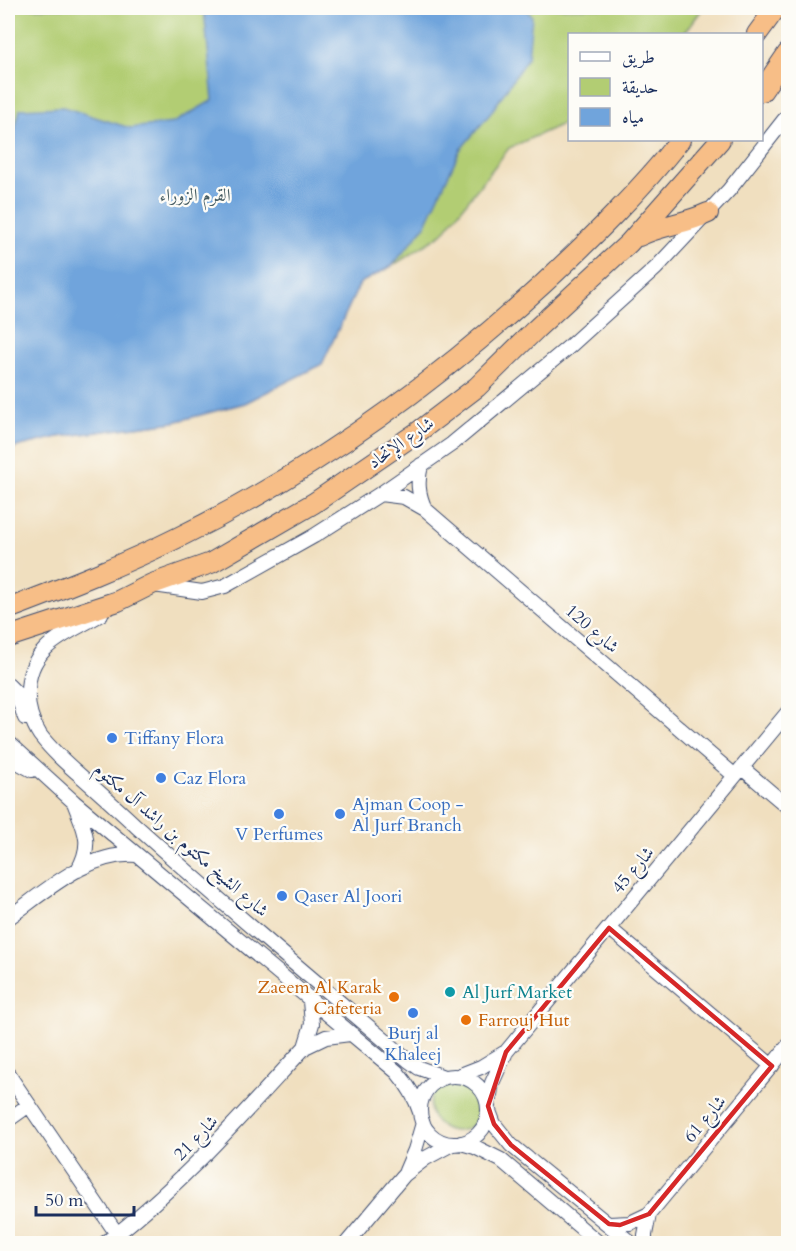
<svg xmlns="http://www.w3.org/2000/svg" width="796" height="1251" viewBox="0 0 796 1251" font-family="Cardo,Amiri,serif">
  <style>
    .green { fill: #b2cd73; stroke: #667e68; stroke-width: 1.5 }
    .water { fill: #70a4dc; stroke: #466a9d; stroke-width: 1.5 }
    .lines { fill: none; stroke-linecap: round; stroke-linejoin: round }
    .minor-casing { stroke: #3b496d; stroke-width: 16 }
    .highway-casing { stroke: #3b496d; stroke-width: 22 }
    .minor { stroke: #fff; stroke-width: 14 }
    .highway { stroke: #f7be87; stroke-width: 20 }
    .marked { fill: none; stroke: #d62828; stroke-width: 4.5; stroke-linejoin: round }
    .shop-dot { fill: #3f7fe0; stroke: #fdfcf7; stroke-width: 2 }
    .culture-dot { fill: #0f9aa8; stroke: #fdfcf7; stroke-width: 2 }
    .food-dot { fill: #e8710a; stroke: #fdfcf7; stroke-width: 2 }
    .labels { text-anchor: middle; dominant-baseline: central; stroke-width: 4.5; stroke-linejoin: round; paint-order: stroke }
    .park-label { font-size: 18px; fill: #485e64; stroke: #fdfcf7 }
    .street-label { font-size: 18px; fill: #1b2f5e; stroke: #fdfcf7 }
    .shop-label { font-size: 18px; fill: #366cbe; stroke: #fdfcf7; text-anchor: start }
    .food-label { font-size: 18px; fill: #c56008; stroke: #fdfcf7; text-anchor: end }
    .culture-label { font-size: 18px; fill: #0d838f; stroke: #fdfcf7; text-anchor: start }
  </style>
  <rect width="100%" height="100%" fill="#fdfcf7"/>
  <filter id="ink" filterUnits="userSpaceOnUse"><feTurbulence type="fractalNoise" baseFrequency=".0167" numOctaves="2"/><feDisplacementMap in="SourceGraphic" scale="12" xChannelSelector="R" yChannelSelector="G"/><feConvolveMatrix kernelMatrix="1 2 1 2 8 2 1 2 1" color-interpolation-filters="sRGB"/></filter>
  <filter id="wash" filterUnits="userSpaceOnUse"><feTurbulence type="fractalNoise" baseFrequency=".008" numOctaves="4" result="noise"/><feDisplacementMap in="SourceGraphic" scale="24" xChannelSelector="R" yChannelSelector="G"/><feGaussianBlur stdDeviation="1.35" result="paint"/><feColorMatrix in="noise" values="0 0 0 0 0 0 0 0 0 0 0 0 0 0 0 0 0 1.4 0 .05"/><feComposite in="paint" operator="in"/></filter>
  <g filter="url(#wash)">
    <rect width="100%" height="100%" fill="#f0dfbf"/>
    <!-- green -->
    <path class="green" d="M8 8H703L684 34H570L569 121 509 148 442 234 392 266 360 283 322 364 245 403 174 422 58 437 16 447 8 452Z
      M430 1105a26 26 0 1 1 52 0a26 26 0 1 1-52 0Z"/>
    <!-- water -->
    <path class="water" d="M202 8H524L532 16 528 57 490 114 460 150 425 226 392 266 360 283 322 364 245 403 174 422 58 437 16 447 8 452V158L20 109 63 107 130 128 173 123 213 100 204 9Z"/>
  </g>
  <g filter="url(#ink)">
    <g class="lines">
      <!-- minor casing -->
      <g class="minor-casing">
        <path id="minor" d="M421 465C417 482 418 494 425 509
          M380 494 404 497 425 509 735 776
          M154 585 202 592 225 586 314 536 380 494 452 444 570 346 656 268 729 190 788 115
          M101 614C68 634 28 645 28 692 27 706 32 723 40 735 52 751 67 764 82 777 100 793 118 809 136 826 225 906 317 983 408 1060L419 1068 444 1077
          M8 685 17 694 25 718
          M8 742 74 802 397 1072C408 1085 415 1096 420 1112
          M8 757 32 770
          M742 768 788 807
          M75 805C85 831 93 843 78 870
          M8 918C45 892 88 851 137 855
          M609 928 772 1066
          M305 1047 312 1024 310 1001
          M8 1074 117 1234
          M420 1110a34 34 0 1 1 68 0a34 34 0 1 1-68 0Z
          M458 1076 481 1067 504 1053
          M488 1106 492 1083 506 1052 788 712
          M489 1111 494 1124 511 1145 632 1244
          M8 1120 29 1105
          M461 1143 475 1147 501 1160 600 1244
          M406 1171 415 1150 423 1123
          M609 1224 630 1223 649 1214 788 1046
          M104 1244C180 1187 241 1116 305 1047L326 1037 350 1034
          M346 1244 404 1175 426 1158 452 1144
          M645 1244V1235L649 1214"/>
      </g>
      <!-- highway casing -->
      <g class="highway-casing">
        <path id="highway" d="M757 34 776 8
          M762 91 788 53
          M639 236C661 225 685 224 708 213
          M8 609C66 587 123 565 179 537 312 472 434 384 543 284 591 239 639 192 680 140
          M8 637 118 601 152 584 211 563 314 503 418 432 477 387 536 329 629 243 720 140"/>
      </g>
      <!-- minor -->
      <use href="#minor" class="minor"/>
      <!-- highway -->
      <use href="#highway" class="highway"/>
    </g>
  </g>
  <!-- marked area -->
  <path class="marked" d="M609 928 772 1066 649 1214 620 1225 609 1224 511 1145 494 1124 488 1106 506 1052Z"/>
  <!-- markers -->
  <g class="shop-dot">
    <circle cx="112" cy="738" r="6"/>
    <circle cx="161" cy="778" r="6"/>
    <circle cx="279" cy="814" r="6"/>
    <circle cx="340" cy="814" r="6"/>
    <circle cx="282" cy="896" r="6"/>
    <circle cx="413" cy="1013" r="6"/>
  </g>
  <circle class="culture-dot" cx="450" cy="992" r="6"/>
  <g class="food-dot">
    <circle cx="394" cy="997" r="6"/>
    <circle cx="466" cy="1020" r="6"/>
  </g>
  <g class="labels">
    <!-- park labels -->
    <g class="park-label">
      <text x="195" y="195">القرم الزوراء</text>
    </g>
    <!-- street labels -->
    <g class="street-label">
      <text transform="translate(401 443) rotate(-35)">شارع الإتحاد</text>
      <text transform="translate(592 629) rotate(41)">شارع 120</text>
      <text transform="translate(181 840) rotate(41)">شارع الشيخ مكتوم بن راشد آل مكتوم</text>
      <text transform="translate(633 870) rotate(-50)">شارع 45</text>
      <text transform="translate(705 1119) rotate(-50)">شارع 61</text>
      <text transform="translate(196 1138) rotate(-46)">شارع 21</text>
    </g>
    <!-- shop labels -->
    <g class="shop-label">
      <text x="124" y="738">Tiffany Flora</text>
      <text x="173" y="778">Caz Flora</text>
      <text x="352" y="804">Ajman Coop -<tspan x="352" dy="21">Al Jurf Branch</tspan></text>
      <text x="279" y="834" text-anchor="middle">V Perfumes</text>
      <text x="294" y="896">Qaser Al Joori</text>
      <text x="413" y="1033" text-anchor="middle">Burj al<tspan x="413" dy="21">Khaleej</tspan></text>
    </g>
    <!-- food labels -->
    <g class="food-label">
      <text x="382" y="987">Zaeem Al Karak<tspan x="382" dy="21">Cafeteria</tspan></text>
      <text x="478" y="1020" text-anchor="start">Farrouj Hut</text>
    </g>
    <!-- culture labels -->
    <g class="culture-label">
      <text x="462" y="992">Al Jurf Market</text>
    </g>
  </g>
  <!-- margin -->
  <rect width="796" height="1251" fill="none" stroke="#fdfcf7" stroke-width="30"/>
  <!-- legend -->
  <rect x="568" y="33" width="195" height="108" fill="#fdfcf7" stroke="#a3aaba" stroke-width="1.5"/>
  <rect x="580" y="52" width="30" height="9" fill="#ffffff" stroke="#a3aaba" stroke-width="1.5"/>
  <text x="622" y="63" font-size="18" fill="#1b2f5e">طريق</text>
  <rect x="580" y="78" width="30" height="18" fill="#b2cd73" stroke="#a3aaba" stroke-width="1.5"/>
  <text x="622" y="93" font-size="18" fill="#1b2f5e">حديقة</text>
  <rect x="580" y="108" width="30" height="18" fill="#70a4dc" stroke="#a3aaba" stroke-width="1.5"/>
  <text x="622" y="123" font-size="18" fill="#1b2f5e">مياه</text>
  <!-- scale -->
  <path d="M36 1206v9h98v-9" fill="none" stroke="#1b2f5e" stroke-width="3"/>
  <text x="45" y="1206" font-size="18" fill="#1b2f5e" stroke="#fdfcf7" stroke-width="4.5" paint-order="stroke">50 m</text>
</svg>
